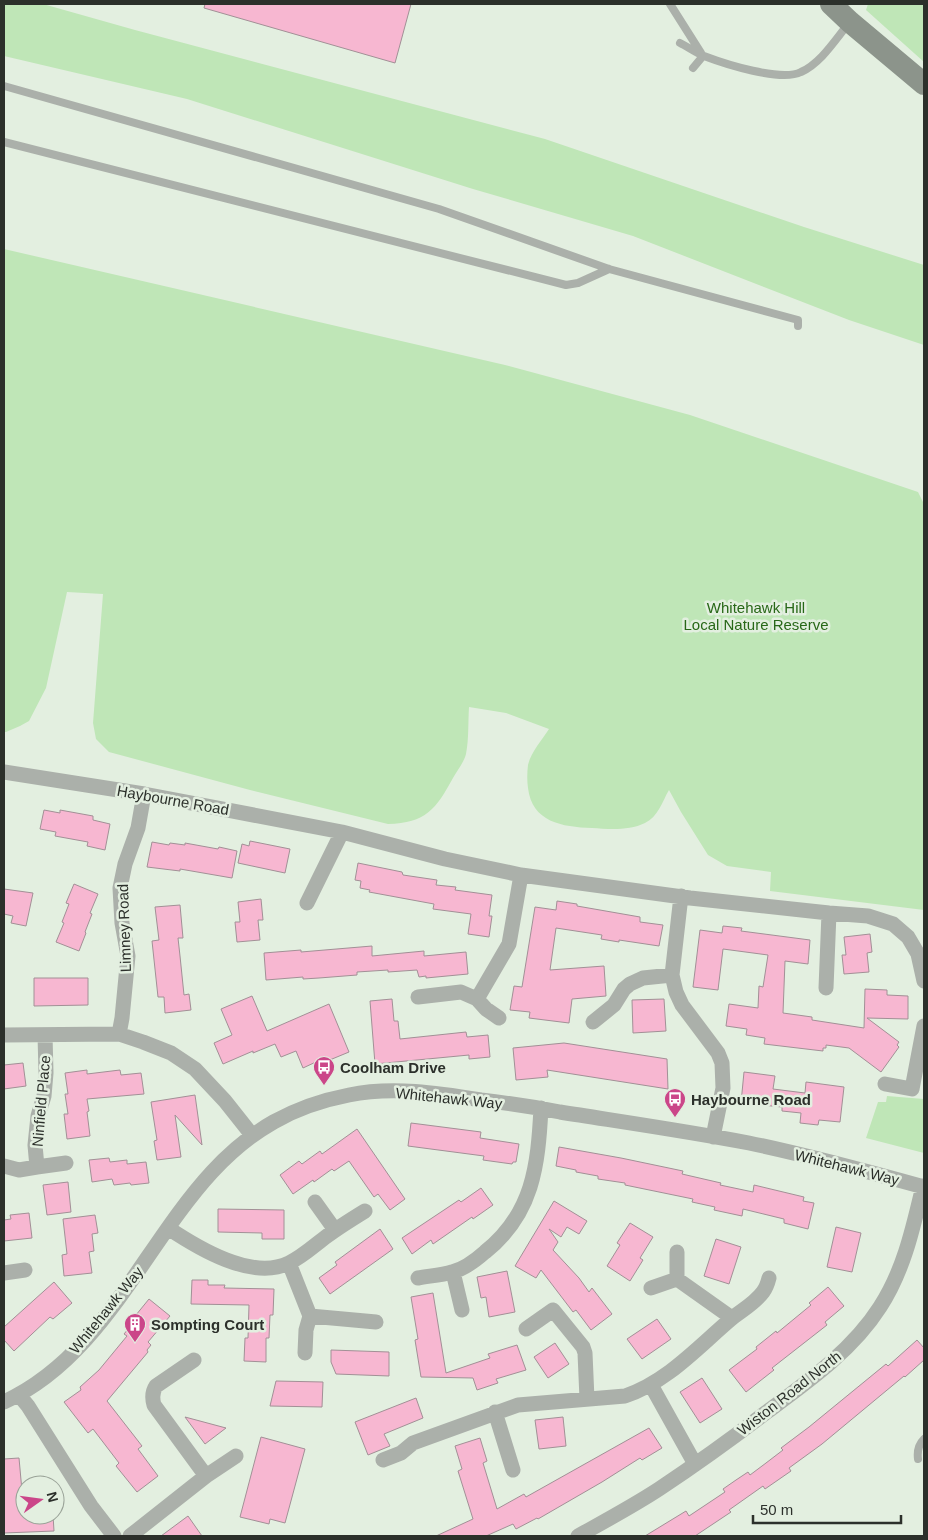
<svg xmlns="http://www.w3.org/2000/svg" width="928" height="1540" viewBox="0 0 928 1540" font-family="Helvetica,sans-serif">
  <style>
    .green { fill: #bfe6b7 }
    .building { fill: #f7b7d1; stroke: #a29096 }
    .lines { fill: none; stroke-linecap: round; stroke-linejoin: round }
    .lane { stroke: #abb0aa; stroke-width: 8 }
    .street { stroke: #abb0aa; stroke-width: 15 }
    .secondary { stroke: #8c948b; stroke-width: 22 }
    .labels { text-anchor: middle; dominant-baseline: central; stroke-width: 5; stroke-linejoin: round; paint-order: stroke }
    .park-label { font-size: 15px; fill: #286818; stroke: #e3efe0 }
    .street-label { font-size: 15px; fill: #2c302b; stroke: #e3efe0 }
    .poi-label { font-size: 15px; font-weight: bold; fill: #2c302b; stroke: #e3efe0; text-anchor: start }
  </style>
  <rect width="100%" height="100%" fill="#e3efe0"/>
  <!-- green -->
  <path class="green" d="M4 4H43L135 30 545 139 804 227 924 265V345L849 320 633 236 473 189 187 99 4 56Z
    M868 4H924V62L866 10Z
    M4 249 505 365 690 415 918 492 924 504V910L770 891 771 872 727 866 708 855 681 812 669 790C662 802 658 817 645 823 629 831 608 829 592 828 562 827 532 822 528 788 527 781 527 773 528 765 531 752 542 740 549 729L506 713 469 707C468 722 469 739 466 754 464 762 457 771 453 778 436 809 426 823 388 824L250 790 109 752 96 739 93 723 103 594 67 592 46 688 29 721 20 726 6 732H4Z
    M887 1096 924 1099V1153L866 1138 878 1102H886Z"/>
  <!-- building -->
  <path class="building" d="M205 4H411L395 63 204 8Z
    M44 810 60 813V810L93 816V820L110 824 105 850 87 846 88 842 55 836 56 832 40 829Z
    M250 841 290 849 285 873 238 863 242 844 249 846Z
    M152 842 169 845 170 843 185 845V843L218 849 219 847 237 851 232 878 180 869V871L147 867Z
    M358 863 402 872 403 875 437 880 436 885 456 887 455 890 492 895 489 916H492L489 937 468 934 471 914 433 909 434 904 369 892 370 890 360 888 361 881 355 880Z
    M74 884 98 894 90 913 92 914 85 932 86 933 79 951 56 942 64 923 62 922 69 904 66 903Z
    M4 889 33 893 26 926 11 923 13 916 4 914Z
    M261 899 263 920H258L260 940 237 942 235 922H240L238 902Z
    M557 901 577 904V906L640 917V922L663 925 659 946 619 940V942L601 939 602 935 556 928 550 970 604 966 606 996 572 999 569 1023 529 1018 530 1012 510 1010 514 986 522 987 535 907 556 910Z
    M180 905 183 938H178L180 956 184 995 189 994 191 1010 165 1013 164 997H158L152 941 159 940 155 907Z
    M723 926 742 928 741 931 810 940 808 964 785 961 783 1013 812 1017V1020L864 1028 865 989 887 990V995L908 996V1019L867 1018 899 1042 897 1045 899 1047 881 1072 849 1048 826 1045V1048H823V1051L764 1044 765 1038 746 1035 747 1029 726 1026 729 1004 758 1008 759 986 763 987 768 955 723 949 718 990 693 987 700 930 722 933Z
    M870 934 872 952 867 953 869 972 844 974 842 955H846L844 937Z
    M372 946V956L424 951V956L466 952 468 974 426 978V976L419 977 417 970 388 972V970L357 972V975L319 978 303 979V977L266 980 264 953 301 950V952Z
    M34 978H88V1005L34 1006Z
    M252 996 267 1031 329 1004 349 1052 320 1064 318 1061 303 1068 296 1051 281 1057 275 1044 253 1053V1051L223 1064 214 1043 232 1035 221 1009Z
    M392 999 394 1021H398L400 1039 466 1032 467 1037 488 1035 490 1057 469 1059V1055L375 1064 370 1001Z
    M664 999 666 1031 633 1033 632 1000Z
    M564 1043 667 1059 668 1089 547 1070 548 1077 516 1080 513 1048Z
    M23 1063 26 1086 4 1089V1065Z
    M87 1070V1074L120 1070 121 1075 141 1073 144 1094 87 1099 89 1111 87 1112 90 1136 67 1139 64 1114H68L65 1094H68L65 1073Z
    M744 1072 775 1076 773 1089 805 1093 806 1082 844 1087 840 1122 819 1120 818 1125 800 1123 801 1113 782 1111V1107L741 1103Z
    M195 1095 202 1145 175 1115 181 1157 157 1160 154 1141 157 1140 151 1102Z
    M411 1123 481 1132 480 1138 519 1144 516 1162H513L512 1164 483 1160 484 1156 408 1146Z
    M357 1129 405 1199 390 1210 378 1194 374 1197 349 1161 334 1171 332 1169 314 1182 313 1180 293 1194 280 1175 299 1161 302 1164 320 1151 322 1154Z
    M559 1147 621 1158 683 1171 682 1174 721 1183 720 1185 753 1192 754 1185 804 1197 803 1201 814 1203 808 1229 784 1223V1219L743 1209 742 1216 714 1210 715 1207 692 1202 693 1199 625 1185V1183L598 1179V1176L576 1172V1170L556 1166Z
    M109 1158 110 1162 127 1160V1164L146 1162 149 1183 131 1185 130 1183 114 1185 112 1179 92 1182 89 1160Z
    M68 1182 71 1212 47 1215 43 1185Z
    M481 1188 493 1205 473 1219 472 1217 433 1244 431 1240 412 1254 402 1238 459 1200 461 1202Z
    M554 1201 587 1221 579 1234 567 1227 561 1237 549 1229 558 1242 553 1250 579 1278 589 1292 592 1288 612 1314 591 1330 576 1310 573 1312 541 1270 536 1278 515 1266Z
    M218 1209 284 1210V1239H262V1233L218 1232Z
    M29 1213 32 1238 4 1241V1220L11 1219 10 1215Z
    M95 1215 98 1233 92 1234 94 1251 89 1252 92 1273 64 1276 62 1255 67 1254 63 1219Z
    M630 1223 653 1237 640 1258 643 1260 630 1281 607 1266 620 1245 617 1243Z
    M836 1227 861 1233 852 1272 827 1267Z
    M380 1229 393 1249 330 1294 319 1278 337 1265 335 1262Z
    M716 1239 741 1247 729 1284 704 1276Z
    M507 1271 515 1312 489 1317 486 1297 481 1298 477 1277Z
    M192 1280H208V1285H225L224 1288 274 1289 273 1315H270L269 1338H266V1362L244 1361 245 1338H248L249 1305 191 1304Z
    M54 1282 72 1303 53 1319 50 1317 14 1351 4 1340V1327Z
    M828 1287 844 1306 825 1322 827 1325 772 1368 774 1370 746 1392 729 1370 757 1349 756 1347 776 1331 777 1333 811 1305 809 1303Z
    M433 1293 446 1373 490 1358 488 1354 517 1345 526 1370 496 1379 498 1383 477 1390 473 1378 421 1377 415 1340 418 1339 411 1297Z
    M149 1299 170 1316 148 1342 151 1345 147 1350 148 1352 107 1401 142 1446 138 1449 158 1476 137 1492 116 1466 119 1463 93 1429 88 1433 64 1402 81 1390 80 1387 99 1370 127 1336 124 1334 129 1328 127 1326Z
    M657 1319 671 1339 642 1359 627 1339Z
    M917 1340 924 1348V1360L905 1377 904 1376 822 1444 789 1468 791 1471 765 1489 763 1486 729 1510 731 1512 695 1536H645L686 1511 689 1516 725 1492 723 1489 736 1480 748 1472 750 1475 766 1463 783 1450 781 1448 809 1427 886 1364 888 1366Z
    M555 1343 569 1364 548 1378 534 1357Z
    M331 1350 389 1352V1376L336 1374 331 1362Z
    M702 1378 722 1409 700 1423 680 1392Z
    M276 1381 323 1382 322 1407 270 1406Z
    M416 1398 423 1418 384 1434 390 1446 368 1455 355 1422Z
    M185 1417 226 1428 205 1444Z
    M563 1417 566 1446 539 1449 535 1420Z
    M649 1428 662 1448 642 1460 640 1458 602 1482 538 1519 537 1518 516 1529 513 1524 486 1536H436L473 1519 458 1471 462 1469 455 1446 480 1438 487 1461 483 1463 497 1509 524 1494 526 1497Z
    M261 1437 305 1449 285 1523 270 1519 269 1524 240 1517Z
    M19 1458 24 1513 25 1512V1515H53L54 1531 4 1533V1459Z
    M188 1516 202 1536H161Z"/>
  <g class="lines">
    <!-- lane -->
    <path class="lane" d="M670 4 701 53
      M680 43C688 47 696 53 704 56 725 64 781 82 801 72 821 63 835 40 849 23
      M693 68 703 56
      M4 86 439 209 609 269 798 320V326
      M4 142 566 285 578 283 609 269
      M918 1459C917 1451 918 1445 924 1439"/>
    <!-- street -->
    <path class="street" d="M4 772 144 794 342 832 445 859 521 875 690 898 829 913 868 916 893 924 908 937 918 954 924 981
      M681 896 672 975 676 992 682 1005 718 1053 722 1063 723 1088 713 1137
      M307 903 342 832
      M826 988 829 913
      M418 997 461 992 477 999 509 944 521 875
      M477 999 486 1009 499 1018
      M593 1022 614 1005 624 989 630 984 643 978 672 975
      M119 1034 122 1018 128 956 122 923 120 888 125 864 138 828 144 794
      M4 1035 119 1034 143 1042 171 1053 195 1069 225 1101 252 1135
      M885 1084 912 1089 924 1026
      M4 1166 19 1170 37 1167 35 1145 38 1116 44 1096 46 1073 45 1035
      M37 1167 66 1163
      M315 1202 335 1230
      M168 1228C198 1248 252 1281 289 1263 302 1257 315 1245 327 1236 339 1227 352 1219 365 1211
      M677 1252V1279L732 1318
      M289 1263 310 1316 306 1330 305 1353
      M453 1272 462 1310
      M4 1273 25 1270
      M418 1278C429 1276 442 1275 452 1272 464 1269 476 1260 485 1252 533 1214 538 1166 541 1108
      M651 1288 677 1279
      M310 1316 376 1322
      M526 1329 553 1310 583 1347 585 1353 587 1399
      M651 1385 695 1464
      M19 1395 28 1406 91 1506 114 1536
      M4 1402C102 1357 143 1247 212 1172 251 1130 292 1106 349 1095 392 1086 438 1093 481 1100 507 1103 534 1107 560 1112 623 1122 686 1131 749 1143 808 1155 866 1171 924 1187
      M495 1412 513 1470
      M383 1460 401 1453 413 1443 518 1405 625 1396C667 1382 698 1347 731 1319 742 1310 754 1304 763 1292 766 1288 768 1282 769 1278
      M206 1476 236 1456
      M130 1536 206 1476 154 1405C152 1398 152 1392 156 1386L194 1360
      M578 1536C605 1521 633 1506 659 1489 695 1465 730 1440 764 1414 806 1383 852 1351 880 1307 904 1270 913 1228 923 1186"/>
    <!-- secondary -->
    <path class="secondary" d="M831 4 850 22 924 84"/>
  </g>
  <!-- icons -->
  <defs>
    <g id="bus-pin" transform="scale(1.125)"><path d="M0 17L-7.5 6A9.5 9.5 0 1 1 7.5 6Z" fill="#cb4689" stroke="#e3efe0"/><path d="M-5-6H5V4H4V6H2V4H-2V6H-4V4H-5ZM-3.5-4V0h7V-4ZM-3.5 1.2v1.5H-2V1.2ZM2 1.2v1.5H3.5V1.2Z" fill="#fff"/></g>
    <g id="building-pin" transform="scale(1.125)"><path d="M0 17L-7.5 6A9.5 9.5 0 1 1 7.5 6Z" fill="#cb4689" stroke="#e3efe0"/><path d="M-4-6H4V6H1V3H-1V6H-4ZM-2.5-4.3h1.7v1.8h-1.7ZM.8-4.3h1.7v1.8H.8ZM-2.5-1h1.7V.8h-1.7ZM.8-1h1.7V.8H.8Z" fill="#fff"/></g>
  </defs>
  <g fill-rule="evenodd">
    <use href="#bus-pin" x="324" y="1067"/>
    <use href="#bus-pin" x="675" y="1099"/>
    <use href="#building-pin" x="135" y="1324"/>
  </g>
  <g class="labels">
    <!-- park labels -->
    <g class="park-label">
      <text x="756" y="607">Whitehawk Hill<tspan x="756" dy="17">Local Nature Reserve</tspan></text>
    </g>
    <!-- street labels -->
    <g class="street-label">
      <text transform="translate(173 800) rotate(10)">Haybourne Road</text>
      <text transform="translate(124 928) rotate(-92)">Limney Road</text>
      <text transform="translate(449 1098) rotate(6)">Whitehawk Way</text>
      <text transform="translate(41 1101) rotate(-85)">Ninfield Place</text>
      <text transform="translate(847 1167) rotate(14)">Whitehawk Way</text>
      <text transform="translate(106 1310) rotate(-51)">Whitehawk Way</text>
      <text transform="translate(789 1393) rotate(-38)">Wiston Road North</text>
    </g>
    <!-- poi labels -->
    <g class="poi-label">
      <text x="340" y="1067">Coolham Drive</text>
      <text x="691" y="1099">Haybourne Road</text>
      <text x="151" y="1324">Sompting Court</text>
    </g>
  </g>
  <!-- border -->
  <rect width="928" height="1540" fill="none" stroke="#2c302b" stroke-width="10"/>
  <!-- north arrow -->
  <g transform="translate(40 1500) rotate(76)"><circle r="24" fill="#e3efe0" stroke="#9aa398"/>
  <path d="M0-4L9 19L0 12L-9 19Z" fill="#cb4689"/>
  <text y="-8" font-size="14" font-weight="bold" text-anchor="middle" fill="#2c302b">N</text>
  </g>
  <!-- scale -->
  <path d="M753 1515v8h148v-8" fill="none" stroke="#2c302b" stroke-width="2.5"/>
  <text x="760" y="1515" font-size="15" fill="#2c302b" stroke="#e3efe0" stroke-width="4" paint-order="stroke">50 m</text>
</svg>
